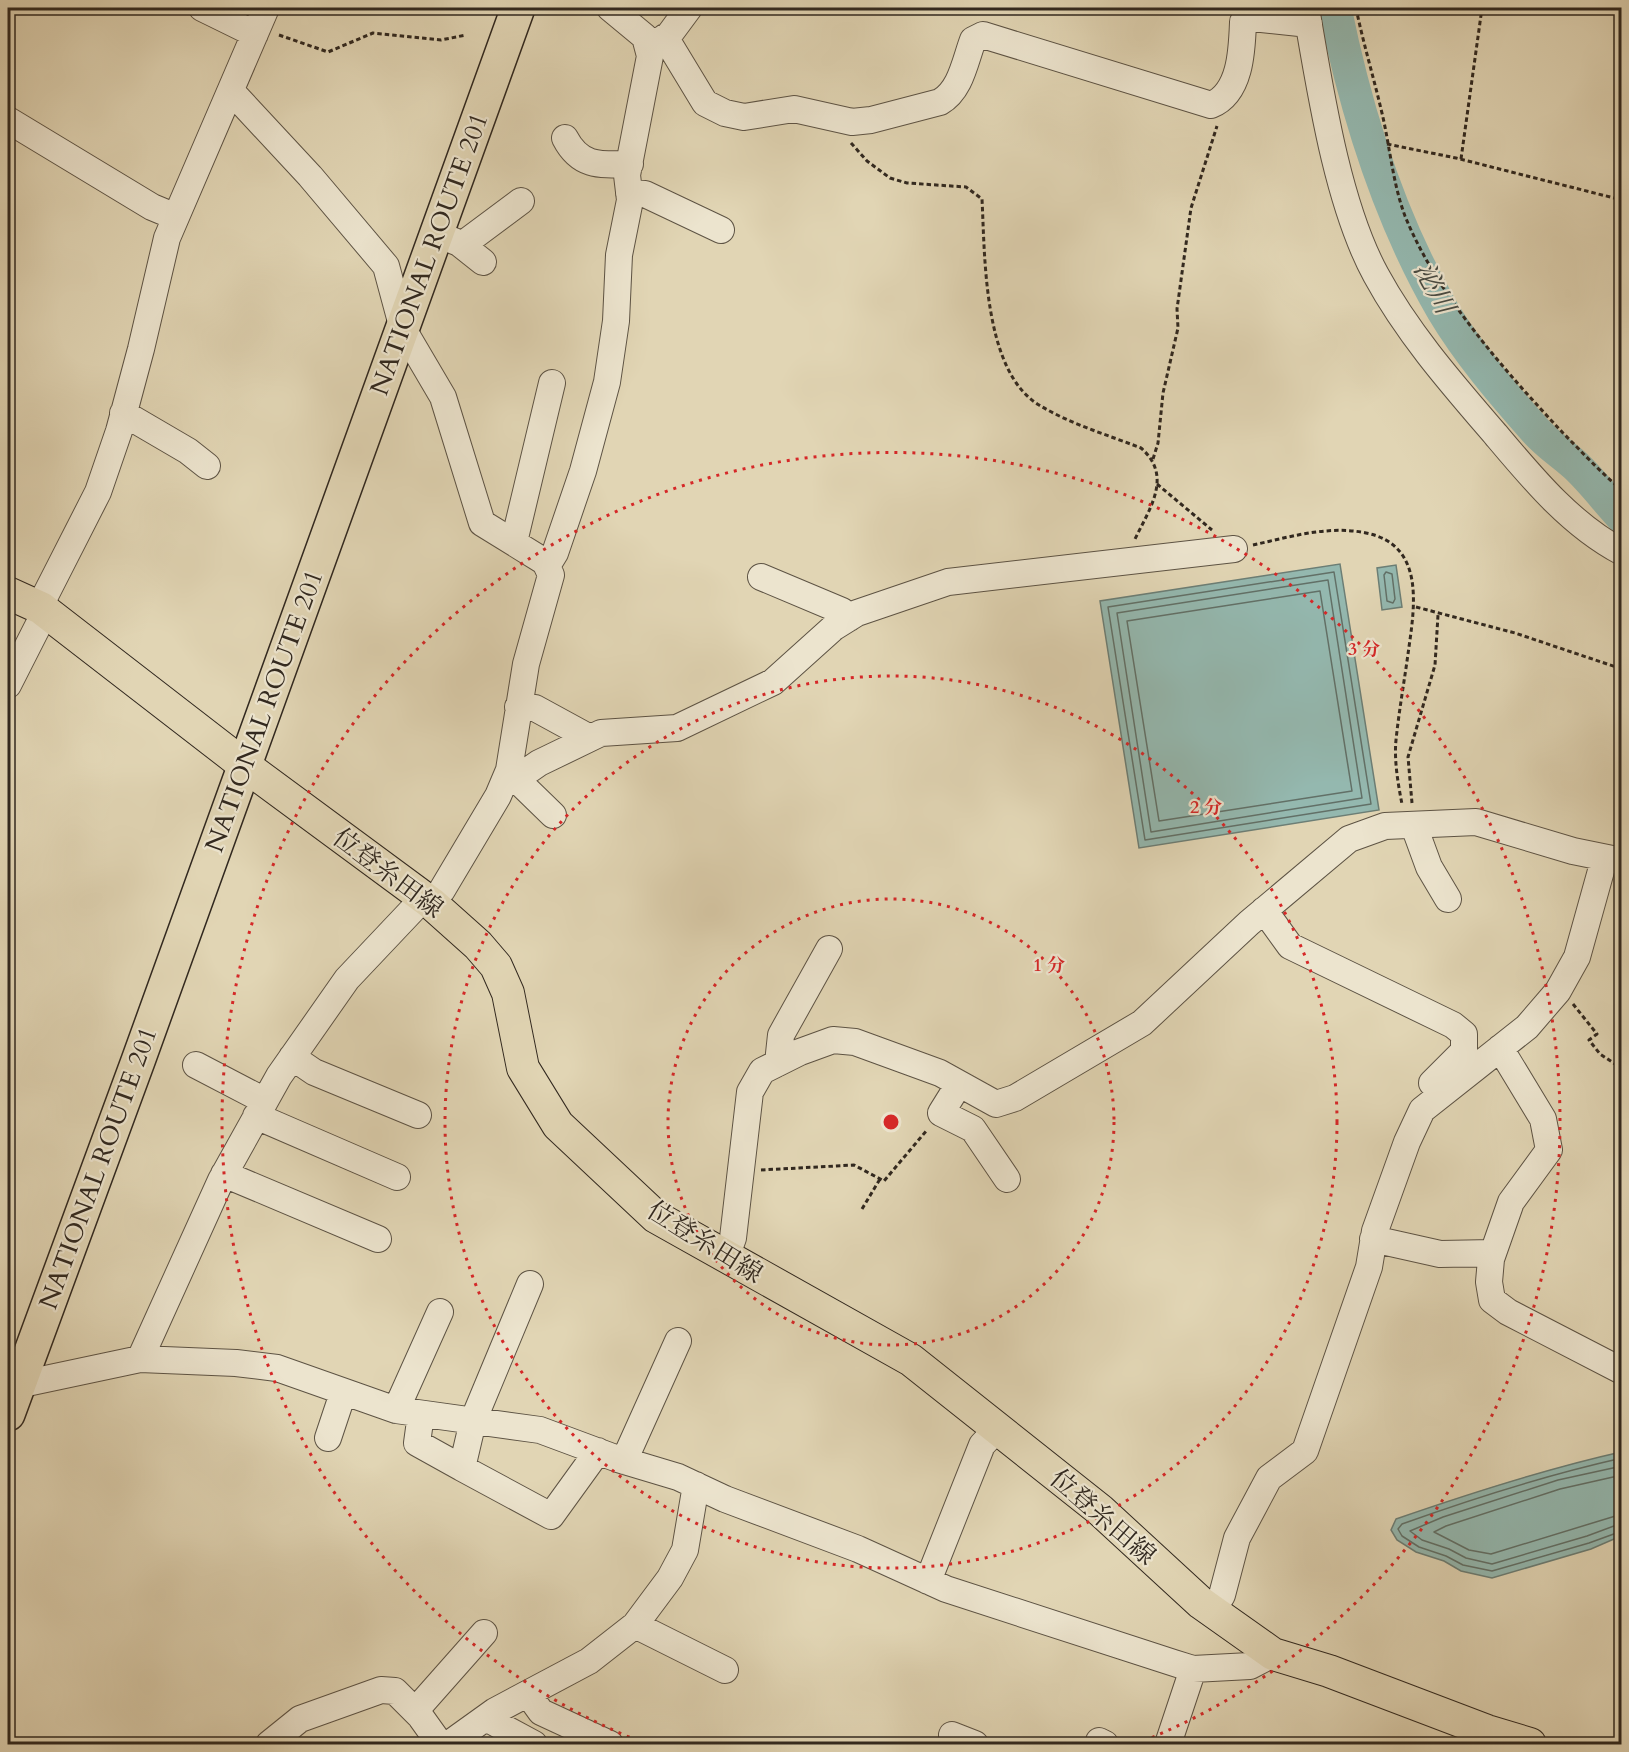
<svg xmlns="http://www.w3.org/2000/svg" width="1629" height="1752" viewBox="0 0 1629 1752" font-family="Cardo,'Noto Serif JP',serif">
  <style>
    .water { fill: #94b8af; stroke: #6c7e75; stroke-width: 1.5 }
    .lines { fill: none; stroke-linecap: round; stroke-linejoin: round }
    .shore { stroke: #627067; stroke-width: 1.5 }
    .river { stroke: #94b8af; stroke-width: 33 }
    .minor-casing { stroke: #5d5344; stroke-width: 28 }
    .major-casing { stroke: #31281f; stroke-width: 34 }
    .highway-casing { stroke: #31281f; stroke-width: 36 }
    .path { stroke: #31281f; stroke-width: 3; stroke-dasharray: 4.5 3; stroke-linecap: butt }
    .minor { stroke: #ece4ce; stroke-width: 26 }
    .major { stroke: #e1d5b4; stroke-width: 32 }
    .highway { stroke: #e1d5b4; stroke-width: 33 }
    .ring { fill: none; stroke: #d62828; stroke-width: 3; stroke-dasharray: 3 6 }
    .labels { text-anchor: middle; dominant-baseline: central; stroke-width: 4.5; stroke-linejoin: round; paint-order: stroke }
    .street-label { font-size: 26px; fill: #31281f; stroke: #ece4ce }
    .water-label { font-size: 27px; font-style: italic; fill: #4a4c43; stroke: #ece4ce }
    .centre { fill: #d62828; stroke: #ece4ce; stroke-width: 3 }
    .ring-label { font-size: 18px; text-anchor: middle; font-weight: bold; fill: #d62828; stroke: #ece4ce; stroke-width: 4.5; stroke-linejoin: round; paint-order: stroke }
  </style>
  <rect width="100%" height="100%" fill="#e1d5b4"/>
  <filter id="stains"><feTurbulence type="fractalNoise" baseFrequency=".00333" numOctaves="4"/><feColorMatrix values="0 0 0 0 .2 0 0 0 0 .09 0 0 0 0 .02 0 0 0 .5 -.17"/></filter>
  <radialGradient id="worn" r=".72"><stop offset=".6" stop-color="#630" stop-opacity="0"/><stop offset="1" stop-color="#630" stop-opacity=".3"/></radialGradient>
  <!-- water -->
  <path class="water" d="M1340 564 1379 810 1139 848 1100 601Z
    M1396 565 1402 607 1382 610 1377 568Z
    M1621 1452V1536L1591 1549 1492 1578 1461 1571 1444 1561 1416 1552 1397 1540 1391 1530 1396 1519C1471 1493 1545 1469 1621 1452Z"/>
  <g class="lines">
    <!-- shore -->
    <path class="shore" d="M1334 572 1371 804 1145 840 1108 607Z
      M1386 572 1392 574 1395 599 1393 603 1387 601 1384 575Z
      M1328 580 1362 798 1151 832 1117 613Z
      M1320 591 1352 791 1159 821 1127 621Z
      M1622 1458C1547 1475 1474 1498 1402 1524L1398 1529 1402 1536 1419 1547 1446 1556 1463 1565 1492 1571 1589 1543 1622 1531
      M1622 1466 1558 1480 1443 1517 1410 1531 1422 1540 1449 1549 1466 1558 1492 1564 1587 1536 1622 1523
      M1622 1475 1560 1489 1446 1526 1434 1532 1469 1550 1491 1554 1622 1514"/>
    <!-- river -->
    <path class="river" d="M1335 8C1356 112 1389 218 1443 311 1468 353 1503 394 1535 430 1547 444 1563 454 1576 466 1593 482 1607 501 1622 517"/>
    <!-- minor casing -->
    <g class="minor-casing">
      <path id="minor" d="M202 8 255 34
        M1306 8C1320 89 1337 204 1376 275 1408 334 1453 385 1496 435 1533 479 1571 525 1622 552
        M665 37 705 103 725 113 744 117 794 109 852 122 871 120 940 102C961 90 965 61 973 40L983 35 1211 105C1241 93 1242 49 1243 22L1252 18 1309 24
        M652 45 669 35 689 8
        M8 120 152 207 176 217
        M565 138C580 167 600 165 630 164
        M629 193 645 194 721 230
        M449 239 459 243 483 262
        M462 245 521 201
        M123 413 188 451 207 466
        M514 542 552 383
        M547 566 555 553 583 471 607 382 616 321 619 255 630 200 627 175 650 56 645 37 610 8
        M761 577 842 611 849 618
        M8 685 41 620V608L46 594 98 492 119 431 141 349 167 238 266 8
        M518 707 535 708 590 738
        M506 779H516L539 763 601 733 677 728 773 682 833 628 857 613 948 582 1234 549
        M516 779 553 815
        M1414 826 1429 867 1448 899
        M1264 910 1290 946 1453 1025 1464 1034V1051L1432 1083
        M1500 1048 1543 1119 1549 1150 1511 1202 1491 1259 1489 1282 1492 1300 1508 1312 1622 1371
        M292 1057 314 1072 418 1115
        M778 1063 781 1035 829 949
        M196 1065 265 1101
        M959 1084 941 1113 973 1129 1007 1179
        M256 1116 397 1177
        M224 1174 378 1239
        M1373 1239 1440 1254 1493 1253
        M726 1258 733 1238 750 1092 762 1071 800 1052 833 1040 855 1042 940 1073 996 1104 1015 1098 1142 1023 1249 923 1349 839 1385 826 1476 822 1573 851 1622 861
        M530 1284 473 1421 462 1468 551 1516 598 1451
        M140 1359 221 1180 279 1076 347 979 417 905 431 903 442 890 498 796 509 770 526 664 551 575 545 562 482 523 443 397 403 329 386 266 310 176 231 91
        M8 1387 140 1359 236 1363 277 1368 396 1410 540 1430 618 1459 678 1477 725 1499 858 1549 946 1589 1174 1663 1193 1669 1250 1666 1273 1654
        M396 1410 440 1312
        M421 1414 417 1443 462 1468
        M328 1438 343 1393
        M624 1461 678 1341
        M928 1581 982 1445 997 1429
        M1212 1611 1222 1595 1237 1538 1269 1478 1305 1451 1369 1267 1375 1231 1407 1142 1422 1110 1527 1027 1558 991 1577 957 1604 860
        M635 1625 725 1670
        M528 1694 541 1712 610 1744
        M415 1711 484 1633
        M486 1718 534 1744
        M952 1735 975 1744
        M1099 1741 1105 1744
        M269 1744 300 1719 381 1690 395 1691 420 1716 440 1744
        M449 1744 495 1711 589 1661 635 1625 670 1578 685 1550 696 1485
        M1168 1744 1193 1669"/>
    </g>
    <!-- major casing -->
    <g class="major-casing">
      <path id="major" d="M8 593 41 608 244 765 431 903 478 945 496 966 508 993 523 1068 558 1125 656 1217 911 1360 1100 1510 1201 1603 1273 1654 1329 1671 1487 1731 1530 1744"/>
    </g>
    <!-- highway casing -->
    <g class="highway-casing">
      <path id="highway" d="M8 1414 138 1061 518 8"/>
    </g>
    <!-- path -->
    <path class="path" d="M1356 8C1363 42 1373 75 1381 109 1390 145 1392 181 1405 216 1437 295 1505 371 1563 433 1582 452 1601 473 1622 490
      M279 35 328 52 373 33 441 40 466 35
      M851 143 867 161 890 178 907 183 966 187 982 199C985 257 983 371 1039 405 1070 424 1108 435 1141 448 1173 476 1150 508 1135 539
      M1387 144 1456 158 1622 200
      M1461 159 1482 8
      M1153 459 1158 443 1163 393 1178 328 1177 309 1191 208 1217 126
      M1157 484 1212 530
      M1253 545C1289 537 1329 525 1366 533 1427 545 1414 610 1408 654 1404 683 1399 711 1396 740 1394 760 1398 784 1402 804
      M1416 607 1515 633 1622 669
      M1412 803 1408 757 1435 665 1438 615
      M1573 1004 1597 1034 1589 1040 1600 1054 1618 1066 1622 1065
      M761 1170 854 1165 884 1181 927 1130
      M862 1209 880 1179"/>
    <!-- minor -->
    <use href="#minor" class="minor"/>
    <!-- major -->
    <use href="#major" class="major"/>
    <!-- highway -->
    <use href="#highway" class="highway"/>
  </g>
  <!-- distance rings -->
  <g class="ring">
    <circle cx="891" cy="1122" r="223"/>
    <circle cx="891" cy="1122" r="446"/>
    <path d="M646 1744A669 669 0 1 1 1136 1744"/>
  </g>
  <g class="labels">
    <!-- street labels -->
    <g class="street-label">
      <text transform="translate(429 254) rotate(-70)">NATIONAL ROUTE 201</text>
      <text transform="translate(264 711) rotate(-70)">NATIONAL ROUTE 201</text>
      <text transform="translate(388 873) rotate(37)">位登糸田線</text>
      <text transform="translate(98 1168) rotate(-70)">NATIONAL ROUTE 201</text>
      <text transform="translate(705 1242) rotate(32)">位登糸田線</text>
      <text transform="translate(1103 1517) rotate(41)">位登糸田線</text>
    </g>
    <!-- water labels -->
    <g class="water-label">
      <text transform="translate(1434 288) rotate(62)">泌川</text>
    </g>
  </g>
  <circle cx="891" cy="1122" r="9" class="centre"/>
  <g class="ring-label">
    <text x="1364" y="655">3 分</text>
    <text x="1206" y="813">2 分</text>
    <text x="1049" y="971">1 分</text>
  </g>
  <!-- margin -->
  <rect width="1629" height="1752" fill="none" stroke="#e1d5b4" stroke-width="30"/>
  <rect x="9" y="9" width="1611" height="1734" fill="none" stroke="#31281f" stroke-width="3"/>
  <rect x="15" y="15" width="1599" height="1722" fill="none" stroke="#31281f" stroke-width="1.5"/>
  <rect width="100%" height="100%" filter="url(#stains)"/>
  <rect width="100%" height="100%" fill="url(#worn)"/>
</svg>
